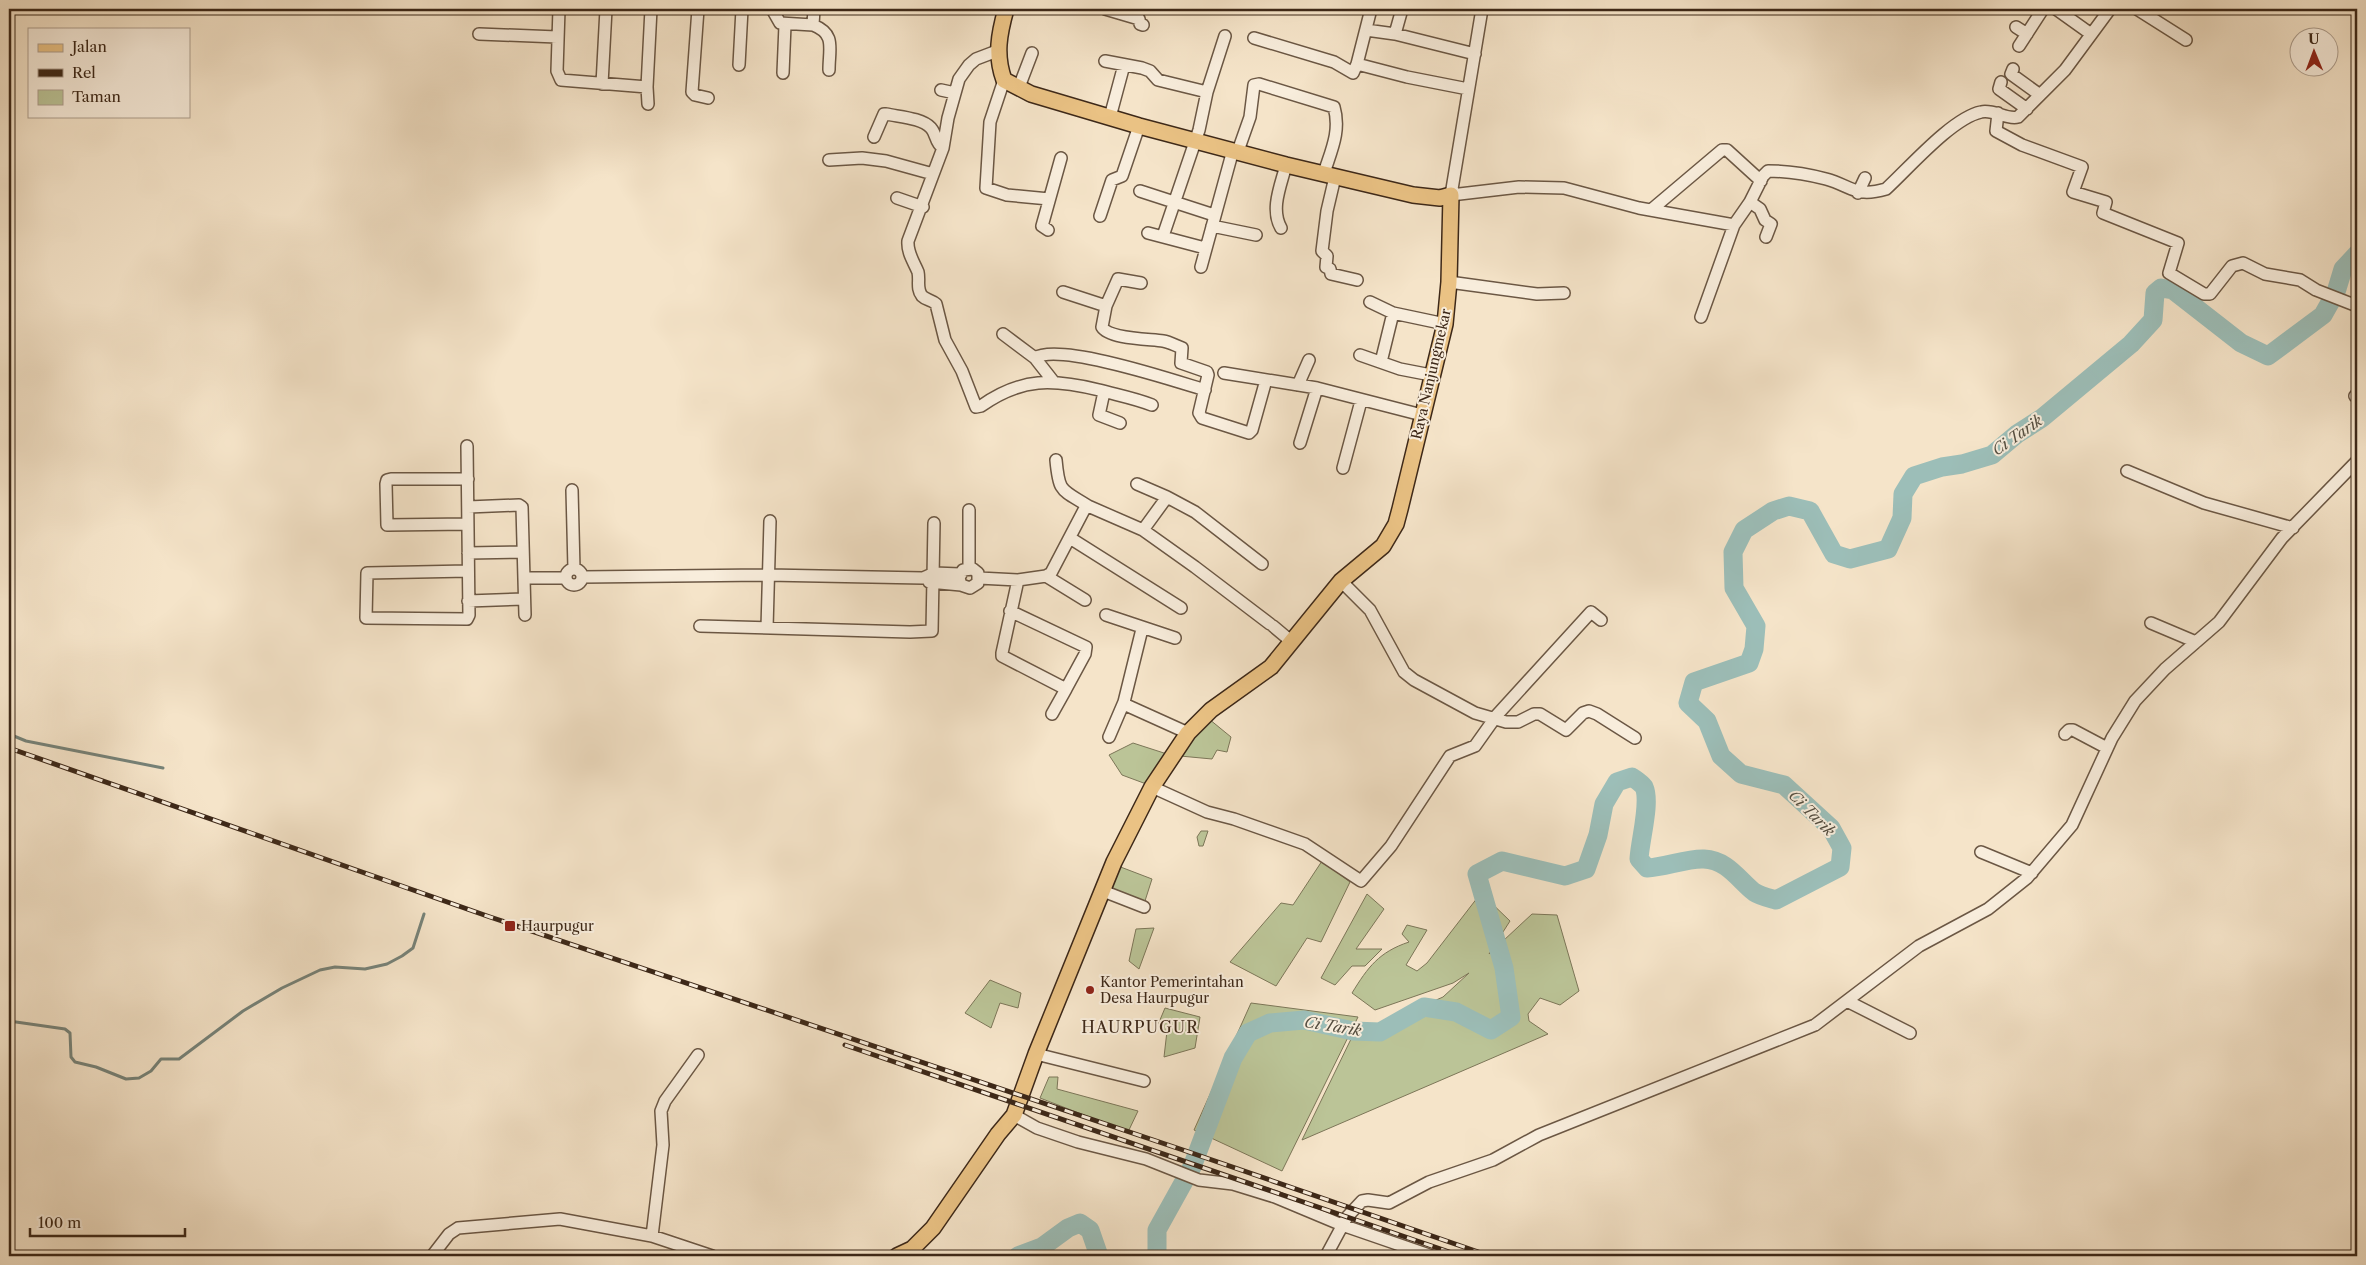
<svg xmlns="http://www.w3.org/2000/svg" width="2366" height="1265" viewBox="0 0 2366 1265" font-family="'Libre Caslon Text',serif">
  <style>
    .green { fill: #bbc497; stroke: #7c7658 }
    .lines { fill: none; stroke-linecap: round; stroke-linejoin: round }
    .stream { stroke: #768278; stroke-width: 3 }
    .river { stroke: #9cbeb8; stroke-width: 19 }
    .minor-casing { stroke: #6b5744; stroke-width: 14 }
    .major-casing { stroke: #3d2818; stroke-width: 18 }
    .minor { stroke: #f8eddc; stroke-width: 11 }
    .major { stroke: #eac284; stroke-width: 15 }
    .rail-casing { stroke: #3d2818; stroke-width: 5 }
    .rail { stroke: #f8eddc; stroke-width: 3; stroke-dasharray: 9; stroke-linecap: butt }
    .poi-dot { fill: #8f2418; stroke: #f8eddc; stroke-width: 2 }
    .labels { text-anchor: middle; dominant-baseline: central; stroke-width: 4; stroke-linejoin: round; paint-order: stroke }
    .street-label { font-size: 14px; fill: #3d2818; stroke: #f8eddc }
    .poi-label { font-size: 14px; fill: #3d2818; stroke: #f8eddc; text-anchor: start }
    .water-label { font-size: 15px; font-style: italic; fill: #554e40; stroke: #f8eddc }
    .quarter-label { font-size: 16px; letter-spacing: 1px; fill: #3d2818; stroke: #f8eddc }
  </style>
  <rect width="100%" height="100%" fill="#f5e4c9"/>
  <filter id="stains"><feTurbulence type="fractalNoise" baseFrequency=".004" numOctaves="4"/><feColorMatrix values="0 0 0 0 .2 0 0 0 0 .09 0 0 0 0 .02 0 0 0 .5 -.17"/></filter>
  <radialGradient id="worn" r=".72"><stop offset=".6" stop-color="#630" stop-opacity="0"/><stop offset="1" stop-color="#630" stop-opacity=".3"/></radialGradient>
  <!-- green -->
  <path class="green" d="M1209 719 1231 737 1227 752 1217 750 1212 759 1180 756Z
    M1133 743 1167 754 1149 785 1122 775 1109 755Z
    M1201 831H1208L1203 846H1199L1197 837Z
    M1322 861 1350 882 1321 942 1307 938 1276 986 1230 962 1281 903 1293 905Z
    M1118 866 1152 879 1144 904 1109 890Z
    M1481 893 1510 921 1489 954 1532 914 1557 915 1579 991 1560 1005 1540 998 1528 1014 1529 1021 1548 1034 1302 1140 1352 1037 1443 997 1469 973 1453 983 1375 1010 1352 993C1368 967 1379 952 1409 942L1402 934 1407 925 1427 930 1406 965 1417 971 1427 963Z
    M1367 894 1384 909 1356 949H1382L1365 966H1352L1335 985 1321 978Z
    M1154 928 1139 969 1129 961 1136 929Z
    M990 980 1021 993 1018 1008 1000 1003 991 1028 965 1013Z
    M1251 1003 1358 1017 1282 1171 1194 1130Z
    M1165 1008 1200 1017 1195 1048 1164 1057 1167 1031 1157 1027Z
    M1049 1077H1058L1057 1089 1138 1111 1128 1132 1040 1098Z"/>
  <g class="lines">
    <!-- stream -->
    <path class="stream" d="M9 734 26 741 163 768
      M9 1021 65 1029 70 1033 71 1057 75 1062 96 1067 126 1079 139 1078 151 1071 161 1059H179L243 1011 282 988 320 970 335 967 365 969 387 964 402 956 413 948 424 914"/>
    <!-- river -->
    <path class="river" d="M1018 1256 1042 1247 1068 1228 1080 1223 1090 1230 1099 1256
      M1157 1256V1230L1192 1167 1233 1058 1248 1033 1270 1023 1304 1020 1353 1031 1380 1032 1424 1007 1456 1012 1491 1030 1511 1017 1504 968 1477 874 1502 861 1565 876 1586 869 1598 835 1604 804 1617 782 1632 777C1636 780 1641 783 1644 787 1651 802 1640 840 1639 859L1647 868C1665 867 1688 858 1704 859 1727 860 1738 879 1754 892 1760 896 1769 898 1776 900L1840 867 1842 848 1831 828 1784 785 1741 774 1721 756 1707 721 1688 703 1694 682 1749 663 1754 649 1756 626 1734 588 1733 552 1744 530 1773 511 1789 506 1810 511 1834 554 1850 559 1888 549 1902 518 1903 494 1914 476 1942 467 1962 464 1992 455 2017 434 2042 418 2131 344 2153 320 2155 293 2161 288 2173 290 2241 343 2268 356 2323 315 2336 292 2343 269 2357 254"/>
    <!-- minor casing -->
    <g class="minor-casing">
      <path id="minor" d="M559 9 557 71 561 80 647 87
        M698 9 692 92 695 95 708 98
        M772 9 780 23 813 25
        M814 9 813 25C836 34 829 48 829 70
        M1105 9 1139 19 1140 24 1143 25
        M1482 9 1451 195 1519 187 1564 188 1639 208 1734 225 1750 202 1763 176 1768 171C1789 171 1807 174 1826 179 1852 186 1855 198 1886 189 1908 169 1952 118 1981 112 1994 109 2006 120 2018 117L2065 70 2110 9
        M2056 9 2091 34
        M2137 9 2186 40
        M2016 27 2027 34
        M1366 30 1395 34 1475 54
        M479 34 557 37
        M1395 34 1402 9
        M1254 38 1334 62 1353 73 1357 64 1371 9
        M2019 46 2043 9
        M997 51 976 59 969 65 959 79 948 118 943 148 908 241C907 253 914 262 918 272 920 281 916 288 922 296 926 300 932 300 936 304L945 340 962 371 976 407 981 406C1022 377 1053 379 1099 390 1117 395 1134 398 1152 405
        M1105 61 1142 68 1150 71 1158 80 1207 92
        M1357 64 1407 77 1468 89
        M739 65 742 9
        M2013 69 2011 74 2040 95
        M783 73 785 25
        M1004 80 990 122 986 188 1007 195 1049 199
        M2001 82 1999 89 2027 109
        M602 84 606 9
        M1019 87 1032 53
        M941 90 955 93
        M648 104 647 87 651 9
        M1998 113 1996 131 2022 145 2082 167 2073 192 2106 202 2103 213 2178 243 2169 273 2204 294H2210L2232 266 2243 263 2265 274 2300 280 2316 290 2357 306
        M1110 117 1124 65
        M874 137 884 114H886C900 117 922 118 931 128 937 135 935 143 943 148
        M1238 151 1250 117 1254 85 1259 84 1334 107C1341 131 1331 151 1324 173
        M829 160 862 158 886 161 933 174
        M1335 177 1327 211 1322 251 1327 256 1326 267 1330 269 1331 274 1357 280
        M1140 191 1214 215
        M1858 193 1865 178
        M897 198 923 207
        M1750 202 1760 209 1765 220 1771 224 1766 237
        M1651 210 1722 150H1727L1761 181
        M1100 216 1112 180 1122 176 1139 126
        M1212 226 1256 235
        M1281 228C1270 209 1281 185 1286 165
        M1048 230 1042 226 1061 158
        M1148 233 1205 248
        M1163 236 1199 130 1207 92 1225 36
        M1201 267 1233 150
        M1449 282 1537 294 1564 293
        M1141 283 1118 279 1106 306 1102 327C1109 339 1150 339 1163 341 1170 342 1176 346 1182 348L1181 363 1207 372 1208 375 1199 413 1202 418 1249 433 1252 430 1266 380
        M1063 292 1106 306
        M1370 302 1393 313 1445 324
        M1701 317 1734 225
        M1003 334 1035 358 1053 381
        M1360 355 1400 369 1431 375
        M1035 358C1059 342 1175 381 1205 390
        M1381 362 1393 313
        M1224 373 1317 388 1422 415
        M1298 385 1309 360
        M1104 392 1099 415 1120 423
        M2355 396 2357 397
        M1300 443 1317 388
        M467 446C468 503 468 559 469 615L467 619 366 618 367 573 468 571
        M1056 460C1059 493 1061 489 1088 506
        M1343 468 1361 401
        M2127 471 2204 503 2293 528
        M468 479H391L387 480 386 484 387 525 468 524
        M1137 484 1167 497 1143 530
        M572 490 574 569
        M1167 497 1195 512 1262 564
        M468 507 519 505 522 507 525 615
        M1070 538 1181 608
        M468 553 523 552
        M969 568V510
        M566 577a8 8 0 1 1 16 0a8 8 0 1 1-16 0Z
        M1046 576 1085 600
        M583 577 768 575 923 578 934 573 960 574
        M524 578H566
        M979 578 1018 580
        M1341 581 1370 610 1404 672 1414 680 1475 713 1506 722H1518L1534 714H1540L1566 730 1583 713 1589 711 1597 714 1635 738
        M929 582 961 585 970 588 978 583V573L973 569 963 570 959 578 961 585
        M468 601 524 599
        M1010 611 1086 647 1085 654 1066 689 1002 656V653L1018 580 1046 576 1051 573 1084 510 1088 506 1143 530 1195 567 1270 624
        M1106 615 1175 638
        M2151 623 2196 642
        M700 626 910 632 932 631 934 523
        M1273 626 1292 642
        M767 628 770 521
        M1142 629 1124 702 1126 705 1188 733
        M1052 714 1066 689
        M2065 734 2069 730H2073L2107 748
        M1109 737 1124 702
        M1152 787 1207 812 1234 819 1305 844 1361 881 1391 846 1450 756 1475 746 1497 715 1591 612 1601 620
        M1981 852 2032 873
        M1103 891 1144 907
        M1847 1001 1910 1033
        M1036 1054 1144 1081
        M1014 1115 1037 1128 1078 1142 1146 1159 1199 1180 1233 1184 1275 1197 1342 1225 1432 1256
        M652 1236 663 1145 661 1111 665 1101 698 1055
        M432 1256 449 1234 458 1228 560 1219 652 1236 712 1256
        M1326 1256 1347 1217 1362 1201 1368 1200 1389 1203 1429 1182 1493 1160 1539 1135 1815 1025 1919 946 1988 909 2027 878 2072 825 2112 738 2135 701 2165 669 2219 622 2282 538 2357 461"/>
    </g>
    <!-- major casing -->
    <g class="major-casing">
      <path id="major" d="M897 1256 912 1249 933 1228 998 1134 1014 1115 1036 1054 1114 862 1152 787 1188 733 1211 710 1271 667 1341 581 1383 546 1396 524 1400 509 1445 324 1449 282 1451 195 1440 198 1413 195 1286 165 1139 126 1031 94 1004 80C995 55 999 34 1006 9"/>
    </g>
    <!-- minor -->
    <use href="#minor" class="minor"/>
    <!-- major -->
    <use href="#major" class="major"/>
    <!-- rail casing -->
    <g class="rail-casing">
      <path id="rail" d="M9 748 490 917 1183 1150 1490 1256
        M845 1045 1461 1256"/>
    </g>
    <!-- rail -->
    <use href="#rail" class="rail"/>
  </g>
  <!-- markers -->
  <g class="poi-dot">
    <rect x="504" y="920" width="12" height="12" rx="2.5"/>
    <circle cx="1090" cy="990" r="5"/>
  </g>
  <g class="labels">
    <!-- street labels -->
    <g class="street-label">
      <text transform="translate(1431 374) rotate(-77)">Raya Nanjungmekar</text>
    </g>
    <!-- poi labels -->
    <g class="poi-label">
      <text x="521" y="926">Haurpugur</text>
      <text x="1100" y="982">Kantor Pemerintahan<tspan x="1100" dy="16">Desa Haurpugur</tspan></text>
    </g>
    <!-- water labels -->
    <g class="water-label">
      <text transform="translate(2017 435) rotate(-35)">Ci Tarik</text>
      <text transform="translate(1812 813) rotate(45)">Ci Tarik</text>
      <text transform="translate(1333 1026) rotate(9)">Ci Tarik</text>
    </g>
    <!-- quarter labels -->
    <g class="quarter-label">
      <text x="1140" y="1027">HAURPUGUR</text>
    </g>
  </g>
  <!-- margin -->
  <rect width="2366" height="1265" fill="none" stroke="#f5e4c9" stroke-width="30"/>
  <rect x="10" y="10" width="2346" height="1245" fill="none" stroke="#3d2818" stroke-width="2.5"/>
  <rect x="15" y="15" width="2336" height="1235" fill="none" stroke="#3d2818"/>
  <!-- legend -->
  <rect x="28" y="28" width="162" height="90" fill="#f8eddc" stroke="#ad9e8e"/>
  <rect x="38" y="44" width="25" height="8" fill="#eac284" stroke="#ad9e8e"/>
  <text x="72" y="52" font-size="15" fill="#3d2818">Jalan</text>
  <rect x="38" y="69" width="25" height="8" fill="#3d2818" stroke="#ad9e8e"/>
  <text x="72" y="78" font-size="15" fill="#3d2818">Rel</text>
  <rect x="38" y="90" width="25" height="15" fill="#bbc497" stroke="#ad9e8e"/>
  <text x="72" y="102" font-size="15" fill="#3d2818">Taman</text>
  <!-- north arrow -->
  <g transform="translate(2314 52) rotate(359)"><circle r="24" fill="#f8eddc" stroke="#ad9e8e"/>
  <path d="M0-4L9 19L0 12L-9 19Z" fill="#8f2418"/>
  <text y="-8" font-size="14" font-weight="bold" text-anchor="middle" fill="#3d2818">U</text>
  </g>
  <!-- scale -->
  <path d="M30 1228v8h155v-8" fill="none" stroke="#3d2818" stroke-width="2.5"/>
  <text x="38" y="1228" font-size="15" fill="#3d2818" stroke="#f8eddc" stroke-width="4" paint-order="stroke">100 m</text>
  <rect width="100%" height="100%" filter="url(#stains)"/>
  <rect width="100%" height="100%" fill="url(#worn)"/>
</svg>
